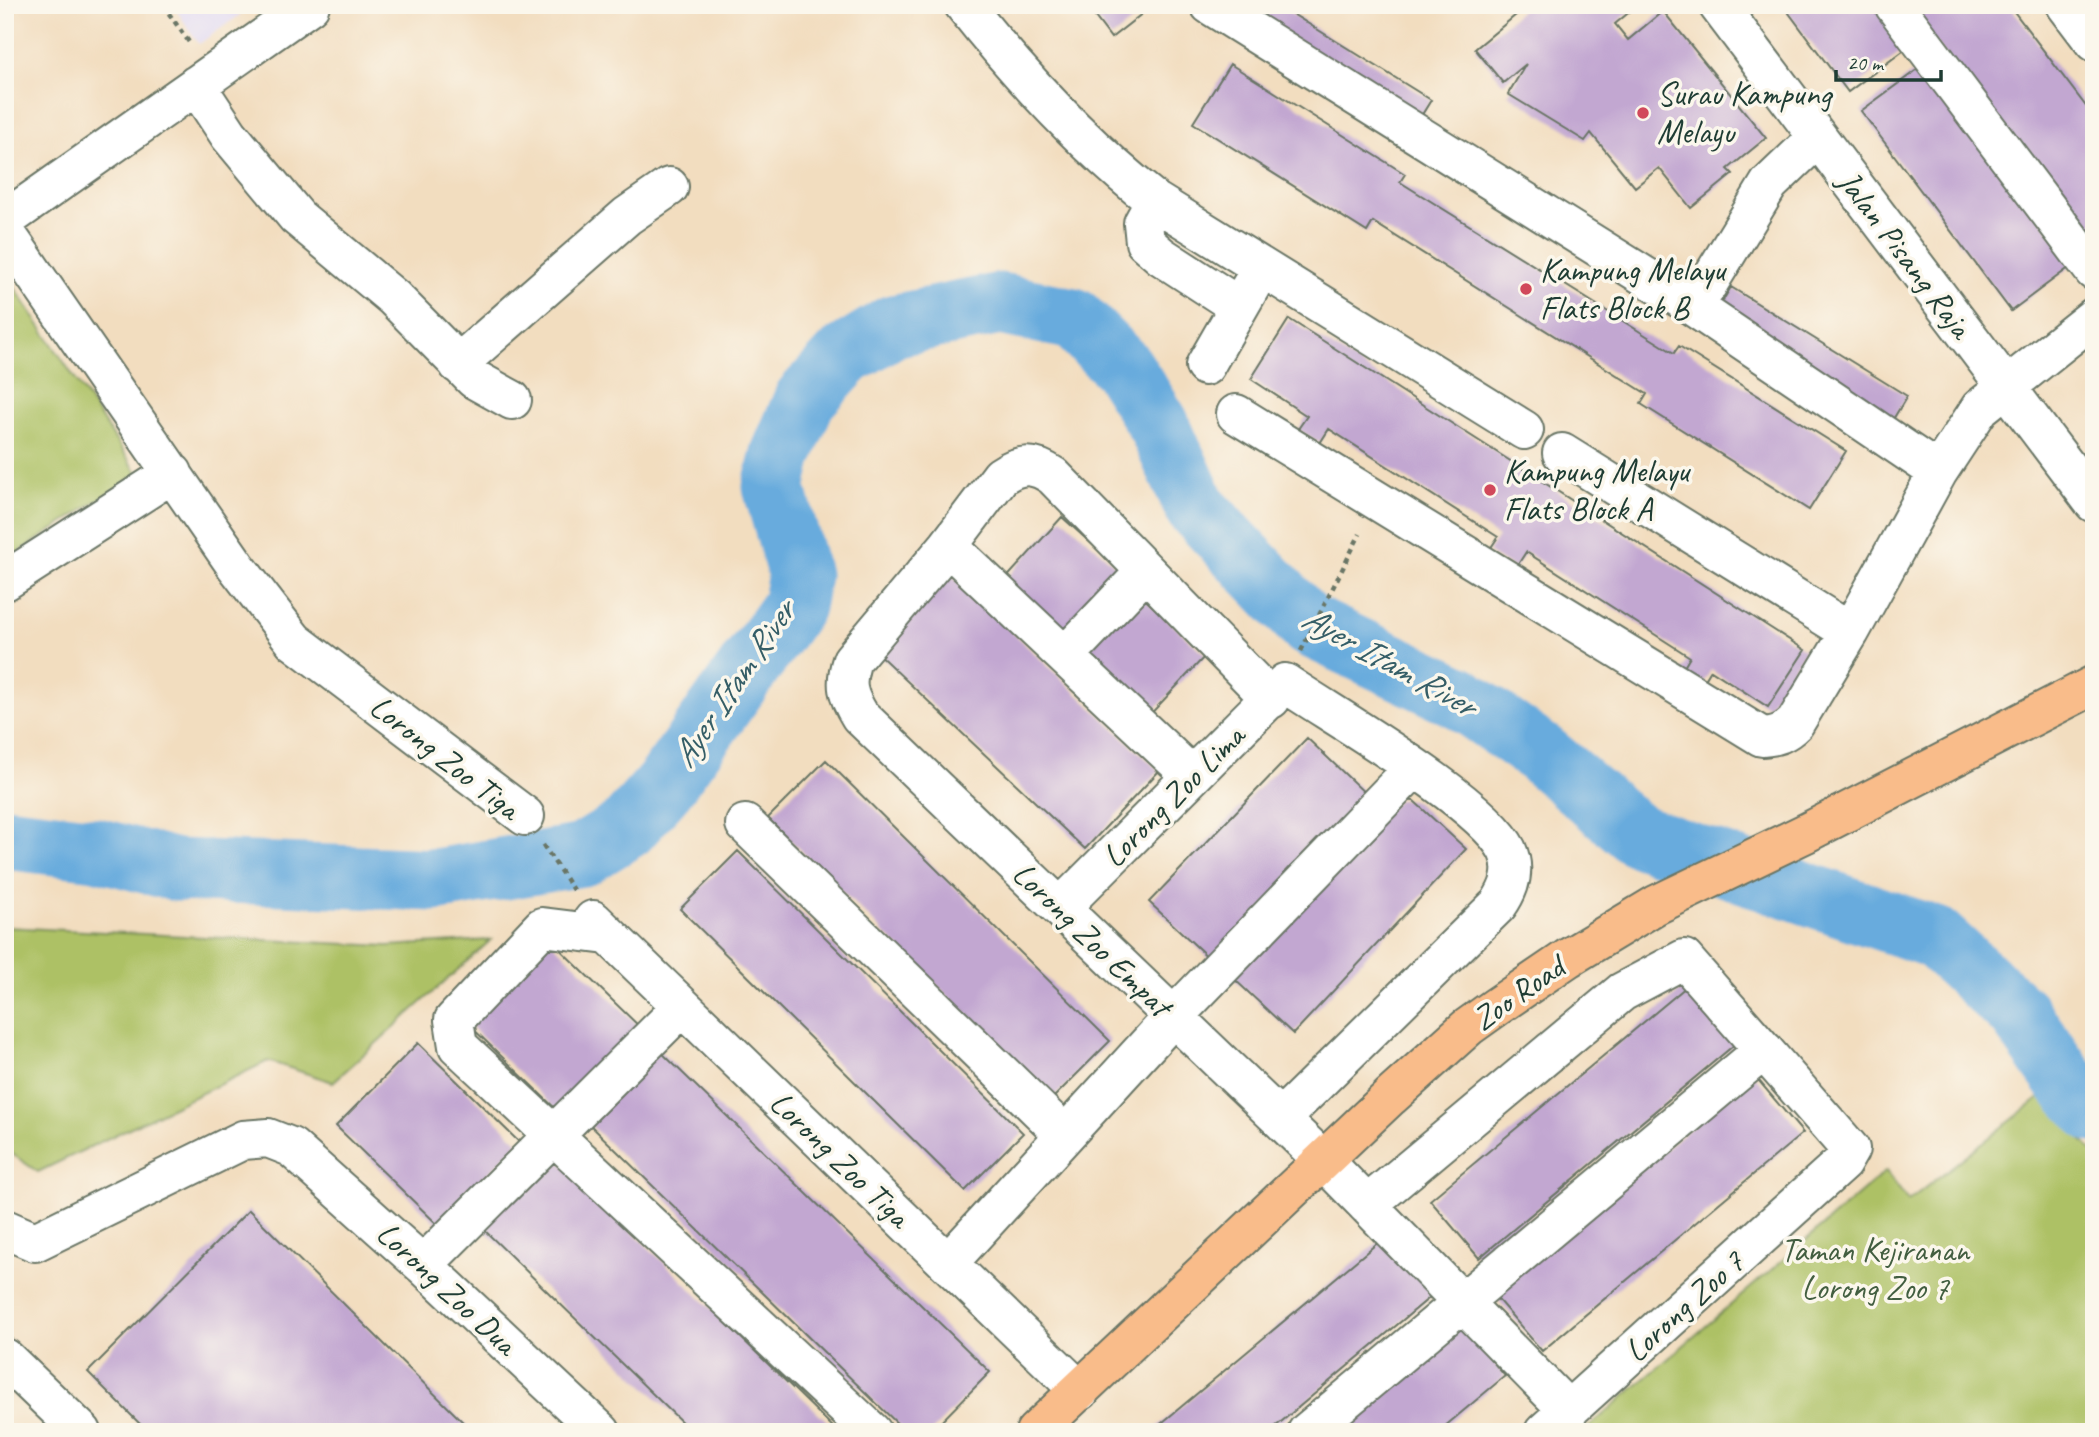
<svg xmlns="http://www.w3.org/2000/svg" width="2099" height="1437" viewBox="0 0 2099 1437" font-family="Caveat,sans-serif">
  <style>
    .built { fill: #ddd5f6 }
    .green { fill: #adc165; stroke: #667f4c; stroke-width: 2 }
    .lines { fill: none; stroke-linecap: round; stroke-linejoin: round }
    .river { stroke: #68abdd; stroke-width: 63 }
    .building { fill: #c2a7d1 }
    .minor-casing { stroke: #697565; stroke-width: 42 }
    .major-casing { stroke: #697565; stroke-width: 42 }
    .path { stroke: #697565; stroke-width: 4.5; stroke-dasharray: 5 5; stroke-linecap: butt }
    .minor { stroke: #fff; stroke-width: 38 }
    .major { stroke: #f9bc8a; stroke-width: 38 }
    .poi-dot { fill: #d1495b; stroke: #fbf7ec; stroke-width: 2.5 }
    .labels { text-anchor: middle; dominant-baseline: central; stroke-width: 7; stroke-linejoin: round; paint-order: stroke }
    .poi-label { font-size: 33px; fill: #1f3d34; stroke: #fbf7ec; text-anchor: start }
    .street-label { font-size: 33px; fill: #1f3d34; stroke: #fbf7ec }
    .park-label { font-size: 33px; fill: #425e40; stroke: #fbf7ec }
    .water-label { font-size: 35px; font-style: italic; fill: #355e67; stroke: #fbf7ec }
  </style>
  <rect width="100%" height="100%" fill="#fbf7ec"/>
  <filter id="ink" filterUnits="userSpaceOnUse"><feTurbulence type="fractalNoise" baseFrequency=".0143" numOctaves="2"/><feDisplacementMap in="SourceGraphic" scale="14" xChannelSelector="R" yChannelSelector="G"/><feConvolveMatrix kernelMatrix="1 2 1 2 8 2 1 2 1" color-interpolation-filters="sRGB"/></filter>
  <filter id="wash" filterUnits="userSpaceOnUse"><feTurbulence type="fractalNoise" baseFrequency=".00686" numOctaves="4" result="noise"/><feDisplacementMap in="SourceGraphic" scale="28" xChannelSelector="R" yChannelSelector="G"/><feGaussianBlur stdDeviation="1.57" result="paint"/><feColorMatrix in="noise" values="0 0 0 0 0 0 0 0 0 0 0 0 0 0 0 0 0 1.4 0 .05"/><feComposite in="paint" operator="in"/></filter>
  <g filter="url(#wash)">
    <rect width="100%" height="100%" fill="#f2ddbf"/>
    <!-- built -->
    <path class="built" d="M173 5H254L199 44Z"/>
    <!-- green -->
    <path class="green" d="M5 273 138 474 5 561Z
      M5 927 388 946 491 940 333 1082 268 1061 38 1172 5 1149Z
      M2041 1097 2094 1153V1432H1583L1886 1171 1908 1201Z"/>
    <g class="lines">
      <!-- river -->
      <path class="river" d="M5 838 96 849 176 870 435 880 583 855 627 828 664 786 793 606 799 575 774 487 782 454 805 399 846 355 893 326 1000 304 1074 319 1123 368 1158 424 1196 508 1308 625 1459 697 1541 754 1637 835 1936 938 2019 1014 2066 1081 2094 1111"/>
    </g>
    <g id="blocks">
      <!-- building -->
      <path class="building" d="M1086 5H1145L1148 9 1111 38Z
        M1230 5H1278L1431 100 1418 121Z
        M1528 5H1638L1615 24 1628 40 1663 11 1766 138 1728 169 1733 174 1691 208 1659 168 1635 187 1591 133 1585 141 1508 94 1526 64 1503 83 1475 49Z
        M1783 5H1881L1911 45 1848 92Z
        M1905 5H2009L2094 117V243Z
        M1230 64 1405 174 1400 182 1674 353 1679 346 1846 451 1809 510 1641 404 1647 394 1373 222 1367 232 1193 123Z
        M1925 64 2074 264 2011 311 1861 111Z
        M1731 287 1907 396 1892 421 1716 312Z
        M1289 319 1805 650 1768 707 1711 670 1700 688 1680 674 1690 657 1526 552 1515 569 1488 552 1498 537 1329 429 1320 443 1298 429 1307 416 1251 379Z
        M1062 517 1129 578 1059 636 1002 583Z
        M947 571 1159 771 1085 849 873 649Z
        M1139 594 1206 655 1144 721 1087 651Z
        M1307 738 1369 797 1212 961 1149 902Z
        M826 760 1110 1041 1052 1099 768 818Z
        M1398 800 1414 801 1466 849 1293 1034 1232 977Z
        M738 851 1023 1133 965 1191 680 909Z
        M543 933 645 1032 563 1116 461 1017Z
        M1692 982 1740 1040 1479 1258 1430 1200Z
        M418 1043 519 1142 438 1225 336 1126Z
        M657 1048 990 1372 931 1432H906L585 1120Z
        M1754 1075 1803 1133 1542 1351 1493 1294Z
        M550 1152 838 1432H692L479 1225Z
        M249 1210 473 1432H148L88 1372Z
        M1387 1235 1435 1293 1269 1432H1151Z
        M1456 1318 1505 1376 1438 1432H1320Z"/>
    </g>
  </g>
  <g filter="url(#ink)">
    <use href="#blocks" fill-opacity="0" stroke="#697565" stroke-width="2"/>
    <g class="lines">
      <!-- minor casing -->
      <g class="minor-casing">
        <path id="minor" d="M964 5C1021 77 1083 144 1155 201L1524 430
          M1210 5 1694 307 1938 472 1850 632 1795 723C1785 733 1777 736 1762 737L1236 414
          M1718 5 2094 503
          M1894 5 2094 271
          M2066 5 2094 42
          M196 85 229 135 297 217 394 298 474 379 512 400
          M1155 201 1143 223 1145 242 1161 256 1238 306
          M5 220 310 5
          M5 232 236 566 294 641 525 816
          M1694 307 1769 184 1817 138
          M458 364 627 216 669 187
          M1205 366 1251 286
          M1562 453 1850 632
          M1938 472 1980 408 2094 317
          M948 546 1192 776
          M5 581 173 473
          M1065 656 1145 572
          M1271 699 1053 476C1034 463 1020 463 1001 476L948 546 852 660C844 684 847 695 860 716L1324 1161 1569 1411
          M745 824 1065 1135
          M1060 908 1285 683C1335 717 1482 801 1507 850 1516 870 1510 888 1498 905L1280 1119
          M593 920 1080 1391
          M607 935 542 927 454 1020 458 1046 872 1432
          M1367 1205 1622 992 1684 959 1850 1149 1842 1163 1544 1432
          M5 1229 35 1242 243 1140 268 1138 291 1147 423 1265 601 1432
          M948 1263 1173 1017 1413 769
          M423 1265 682 1007
          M5 1358 82 1432
          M1307 1432 1764 1050"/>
      </g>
      <!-- major casing -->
      <g class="major-casing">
        <path id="major" d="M1035 1432 1390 1097 1468 1027 1496 1007 1568 958 1656 905 1806 833 2094 685"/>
      </g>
      <!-- path -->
      <path class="path" d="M163 5 191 45
        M1301 651 1360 534
        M543 845 573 890"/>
      <!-- minor -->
      <use href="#minor" class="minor"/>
      <!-- major -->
      <use href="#major" class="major"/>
    </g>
  </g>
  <!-- markers -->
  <g class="poi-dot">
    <circle cx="1643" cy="113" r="7"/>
    <circle cx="1526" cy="289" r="7"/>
    <circle cx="1490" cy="490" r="7"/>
  </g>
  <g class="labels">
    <!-- poi labels -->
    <g class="poi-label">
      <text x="1657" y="94">Surau Kampung<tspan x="1657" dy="38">Melayu</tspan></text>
      <text x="1540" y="270">Kampung Melayu<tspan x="1540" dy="38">Flats Block B</tspan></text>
      <text x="1504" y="471">Kampung Melayu<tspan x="1504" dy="38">Flats Block A</tspan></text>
    </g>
    <!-- street labels -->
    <g class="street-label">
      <text transform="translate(1905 254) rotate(53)">Jalan Pisang Raja</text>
      <text transform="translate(445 757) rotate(38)">Lorong Zoo Tiga</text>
      <text transform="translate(1173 796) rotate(-45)">Lorong Zoo Lima</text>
      <text transform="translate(1092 939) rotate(44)">Lorong Zoo Empat</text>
      <text transform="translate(1518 993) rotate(-35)">Zoo Road</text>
      <text transform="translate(840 1159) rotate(44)">Lorong Zoo Tiga</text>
      <text transform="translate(447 1288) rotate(43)">Lorong Zoo Dua</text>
      <text transform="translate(1684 1306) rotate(-42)">Lorong Zoo 7</text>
    </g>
    <!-- park labels -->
    <g class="park-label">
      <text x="1875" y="1250">Taman Kejiranan<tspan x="1875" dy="38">Lorong Zoo 7</tspan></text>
    </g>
    <!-- water labels -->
    <g class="water-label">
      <text transform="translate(1389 661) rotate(29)">Ayer Itam River</text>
      <text transform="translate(733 684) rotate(-56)">Ayer Itam River</text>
    </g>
  </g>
  <!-- margin -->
  <rect width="2099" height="1437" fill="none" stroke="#fbf7ec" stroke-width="28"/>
  <!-- scale -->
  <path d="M1836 70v10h105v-10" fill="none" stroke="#1f3d34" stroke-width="3.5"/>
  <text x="1847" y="70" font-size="21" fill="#1f3d34" stroke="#fbf7ec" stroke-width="5" paint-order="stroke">20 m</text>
</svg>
